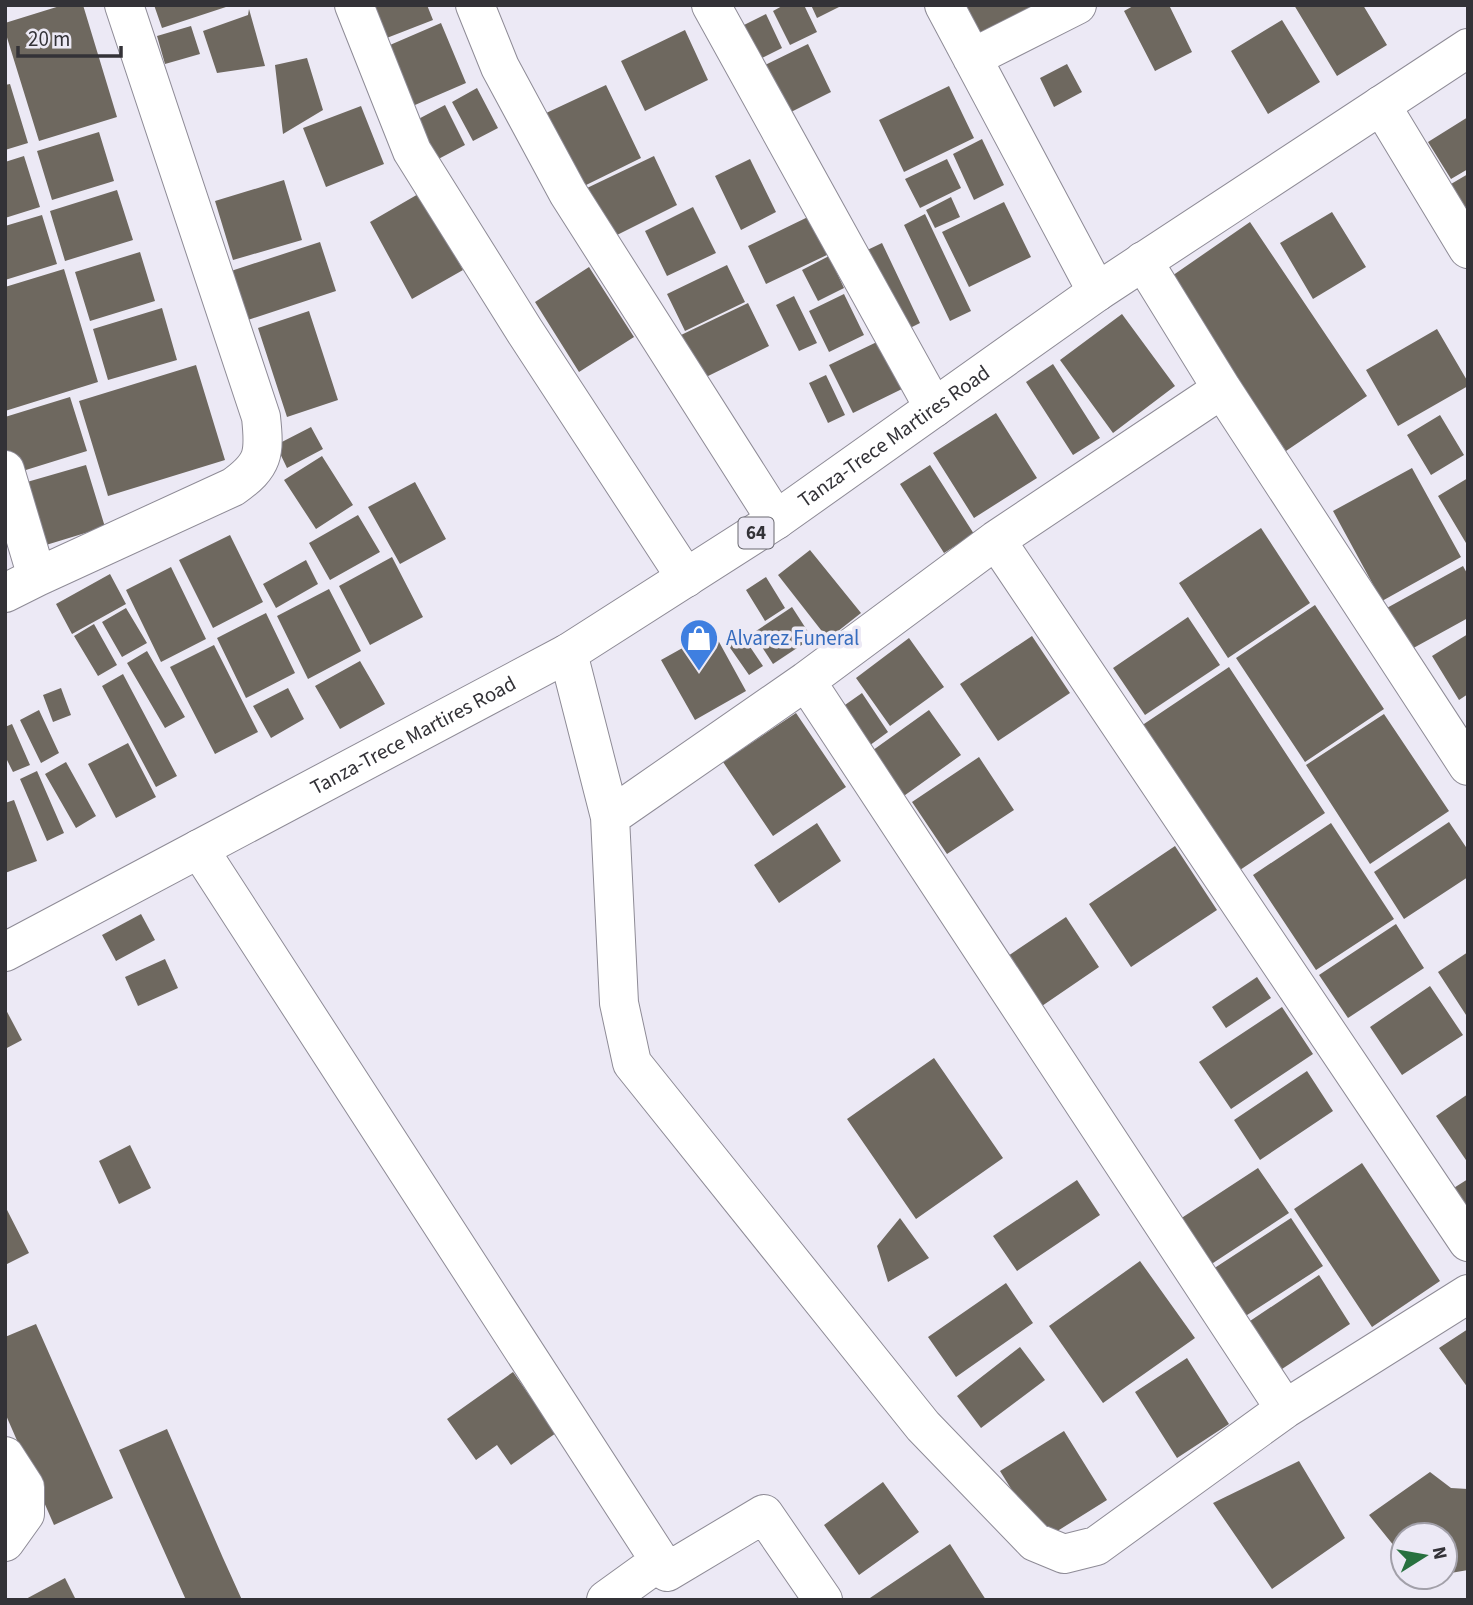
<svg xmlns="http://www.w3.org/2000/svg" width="1473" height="1605" viewBox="0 0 1473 1605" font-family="'Source Sans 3',sans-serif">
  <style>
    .building { fill: #6e685f }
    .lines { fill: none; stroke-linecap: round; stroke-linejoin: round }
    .minor-casing { stroke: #8e8b96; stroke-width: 40 }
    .major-casing { stroke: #8e8b96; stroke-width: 40 }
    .minor { stroke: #fff; stroke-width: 38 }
    .major { stroke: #fff; stroke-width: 38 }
    .labels { text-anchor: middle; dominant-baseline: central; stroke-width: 7; stroke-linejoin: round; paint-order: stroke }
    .shield { fill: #ece9f5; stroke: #6a6970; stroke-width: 2 }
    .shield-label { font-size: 19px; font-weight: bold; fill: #333237 }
    .street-label { font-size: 21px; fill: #333237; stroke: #ece9f5 }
    .shop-label { font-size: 21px; fill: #366cbe; stroke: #ece9f5; text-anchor: start }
  </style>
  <rect width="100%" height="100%" fill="#ece9f5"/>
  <!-- building -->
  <path class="building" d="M63 5H83L117 117 39 141 5 31V23Z
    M154 5H229V6L162 28Z
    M365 5H427L433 20 379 41Z
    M784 5H804L817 32 790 45 773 11Z
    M811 5H843L817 18Z
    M966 5H1038L981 34Z
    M1135 5H1169L1192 52 1155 71 1124 11Z
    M1294 5H1363L1387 45 1337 76Z
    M249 9 265 66 217 73 203 31 248 15Z
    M766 14 782 48 756 61 740 27Z
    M1282 20 1320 82 1268 114 1231 51Z
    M441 23 466 83 408 108 383 48Z
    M191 26 200 54 165 64 157 36Z
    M685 30 708 80 645 111 621 61Z
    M808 44 831 92 783 116 759 68Z
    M307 58 323 110 283 134 275 65Z
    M1067 64 1082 92 1054 107 1040 78Z
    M10 84 28 143 5 150V85Z
    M606 85 641 158 580 188 544 114Z
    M949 86 974 138 904 172 879 120Z
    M477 88 498 128 473 141 452 102Z
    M445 105 465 145 427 165 407 125Z
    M361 106 384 164 326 187 303 128Z
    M1468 117V169L1451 179 1428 142Z
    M99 132 114 181 52 200 37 151Z
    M982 139 1004 185 974 200 953 154Z
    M24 156 40 207 5 218V162Z
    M654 156 677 205 611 238 587 188Z
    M750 159 776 212 741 230 715 176Z
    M947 159 961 188 920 208 905 179Z
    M1468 174V211L1451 184Z
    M284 180 302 240 233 260 215 201Z
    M117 190 133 240 65 261 50 211Z
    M420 193 463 270 412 299 370 222Z
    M951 197 960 217 935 228 926 210Z
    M1004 202 1031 257 969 287 942 232Z
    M693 207 716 253 667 276 645 231Z
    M1332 212 1366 267 1313 299 1280 243Z
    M925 214 971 311 950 321 904 225Z
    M42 215 57 264 5 280V226Z
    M810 216 829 254 766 284 748 246Z
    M1250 222 1367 396 1286 451 1169 278Z
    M320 242 336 291 245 321 228 272Z
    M882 243 920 323 900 333 861 253Z
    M140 252 155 301 90 321 75 272Z
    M829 256 844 288 818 301 802 270Z
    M727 265 745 302 685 331 667 294Z
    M589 267 634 337 579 372 535 302Z
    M64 269 98 382 5 411V287Z
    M844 294 864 335 829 352 809 311Z
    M794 296 817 343 799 351 776 305Z
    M748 303 769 346 702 379 681 335Z
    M162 308 177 360 108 380 93 329Z
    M309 311 338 400 287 417 258 328Z
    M1122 314 1175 386 1113 433 1060 360Z
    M1437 329 1468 382V386L1398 426 1366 370Z
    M881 340 904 388 853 413 829 365Z
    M1053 364 1100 438 1073 455 1026 382Z
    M196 365 225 460 108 496 79 401Z
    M826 375 845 415 828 423 809 383Z
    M70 397 87 451 13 474 5 447V417Z
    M996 413 1037 478 974 518 933 453Z
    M1440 415 1464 455 1431 475 1407 435Z
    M311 427 323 449 287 468 276 445Z
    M322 456 353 505 316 529 284 480Z
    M86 465 105 527 46 545 27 482Z
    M930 465 974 534 944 553 900 484Z
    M1412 468 1461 557 1382 601 1333 511Z
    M1468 478V541L1466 543 1438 496Z
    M415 482 446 539 400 564 368 507Z
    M358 515 380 552 330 580 309 543Z
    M1261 528 1310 603 1228 658 1179 583Z
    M230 535 263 602 213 628 179 560Z
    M810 550 861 613 828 639 778 575Z
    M392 557 423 617 370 645 339 586Z
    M306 560 318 584 276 608 263 584Z
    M1463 566 1468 575V618L1408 651 1385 609Z
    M171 567 206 639 161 662 126 590Z
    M110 574 126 604 72 634 56 604Z
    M766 577 785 608 765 621 746 590Z
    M329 589 361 651 308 679 277 616Z
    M1315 605 1384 709 1305 762 1236 658Z
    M792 607 812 638 773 664 753 633Z
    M126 608 147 643 122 657 102 622Z
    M266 613 295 673 246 698 217 638Z
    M1188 617 1220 665 1145 715 1113 668Z
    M94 624 117 665 98 676 74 636Z
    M713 631 746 691 695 720 661 660Z
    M740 632 763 666 749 675 726 642Z
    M1468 634V694L1459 700 1432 656Z
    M1032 636 1070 693 998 741 960 684Z
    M909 638 944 687 890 726 856 678Z
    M214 645 258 732 215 754 170 667Z
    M147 651 185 717 165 728 127 663Z
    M360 661 385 704 340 729 315 686Z
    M1229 667 1325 813 1234 874 1138 728Z
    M123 674 177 776 156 787 102 686Z
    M61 688 71 715 53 722 43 695Z
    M288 688 304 719 271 738 253 706Z
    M862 693 888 732 862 751 835 712Z
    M39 710 59 753 41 763 20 720Z
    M929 710 961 755 901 798 869 753Z
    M796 713 846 787 773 836 723 762Z
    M1384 714 1449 811 1370 864 1306 765Z
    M12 724 30 765 13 772 5 756V727Z
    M128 743 156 797 116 818 88 764Z
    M979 757 1014 810 947 854 912 802Z
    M66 762 96 816 76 828 45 774Z
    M37 771 64 833 47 841 20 779Z
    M14 800 37 861 5 873V803Z
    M1449 822 1468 850V877L1404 919 1374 872Z
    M817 823 841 861 779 903 754 865Z
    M1331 823 1394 919 1316 970 1253 875Z
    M1175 846 1217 910 1131 967 1089 904Z
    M141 914 155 940 116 961 102 935Z
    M1066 917 1099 967 1039 1008 1005 958Z
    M1396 924 1424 968 1348 1018 1319 975Z
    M1468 952V1018L1438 972Z
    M165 959 178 988 138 1006 125 977Z
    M1257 977 1271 998 1226 1028 1212 1007Z
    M1430 986 1463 1035 1402 1075 1370 1027Z
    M1282 1007 1313 1054 1231 1109 1199 1062Z
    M5 1008 22 1040 5 1049Z
    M934 1058 1003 1158 916 1219 847 1119Z
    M1307 1071 1333 1111 1260 1160 1234 1120Z
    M1468 1094V1163L1436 1116Z
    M130 1145 151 1188 119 1204 99 1161Z
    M1362 1163 1440 1281 1372 1327 1294 1209Z
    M1258 1168 1289 1213 1210 1265 1180 1219Z
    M1468 1179V1220L1449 1191Z
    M1077 1180 1100 1215 1017 1271 993 1236Z
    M5 1206 29 1253 5 1265Z
    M900 1218 929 1258 888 1282 877 1246Z
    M1291 1218 1323 1266 1244 1317 1213 1269Z
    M1140 1261 1195 1338 1103 1403 1049 1326Z
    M1319 1275 1350 1324 1282 1369 1250 1321Z
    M1006 1283 1033 1323 956 1377 928 1337Z
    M36 1324 113 1498 54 1525 5 1413V1337Z
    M1468 1329V1388L1439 1348Z
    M1020 1347 1045 1380 981 1428 957 1396Z
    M1187 1358 1229 1424 1177 1458 1135 1392Z
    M513 1372 556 1433 511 1465 497 1445 476 1460 447 1419Z
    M167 1429 223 1558 242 1600H186L138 1493 119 1450Z
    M1064 1431 1107 1500 1043 1540 1000 1471Z
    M1299 1461 1345 1538 1272 1589 1213 1503Z
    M1430 1472 1451 1488 1468 1489V1570L1445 1574V1535H1403V1557L1369 1515Z
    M883 1482 919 1532 859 1575 824 1525Z
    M950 1544 986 1600H867Z
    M65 1578 76 1600H24Z"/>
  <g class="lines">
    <!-- minor casing -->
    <g class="minor-casing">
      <path id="minor" d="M354 5 412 151 524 330 686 578
        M475 5 500 67 568 193 776 520
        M711 5 934 408
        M944 5 1097 292
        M972 58 1077 5
        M1381 105 1468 249
        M1143 261 1222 389 1468 766
        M5 470 37 577
        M996 540 1468 1242
        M5 593 37 577 233 487C264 465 265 454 261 417L124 5
        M568 653 610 817 619 1003 632 1063 923 1426 1035 1542 1064 1554 1096 1546 1285 1409 1468 1294
        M806 681 1285 1409
        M610 817 806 681 996 540 1222 389
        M199 849 667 1572 764 1514 823 1600
        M5 1456 25 1487V1514L5 1542
        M606 1600 660 1561"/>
    </g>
    <!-- major casing -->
    <g class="major-casing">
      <g id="major">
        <path id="s1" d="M5 952 568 653 776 520 1097 292 1468 48"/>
      </g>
    </g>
    <!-- minor -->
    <use href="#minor" class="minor"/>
    <!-- major -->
    <use href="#major" class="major"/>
  </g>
  <!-- icons -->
  <defs>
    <g id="shop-pin" transform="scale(2.0125)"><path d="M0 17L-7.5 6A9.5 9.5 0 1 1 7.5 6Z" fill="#3f7fe0" stroke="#ece9f5"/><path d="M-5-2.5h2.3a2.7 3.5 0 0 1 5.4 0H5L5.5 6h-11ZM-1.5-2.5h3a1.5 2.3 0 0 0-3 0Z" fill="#fff"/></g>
  </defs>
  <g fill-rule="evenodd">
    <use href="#shop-pin" x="699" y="638"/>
  </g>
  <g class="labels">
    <!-- shield labels -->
    <rect class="shield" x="738.5" y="517.5" width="35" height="31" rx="5"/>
    <g class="shield-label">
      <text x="756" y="533">64</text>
    </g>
    <!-- street labels -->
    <g class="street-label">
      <text stroke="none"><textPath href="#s1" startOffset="1029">Tanza-Trece Martires Road</textPath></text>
      <text stroke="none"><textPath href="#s1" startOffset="462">Tanza-Trece Martires Road</textPath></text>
    </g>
    <!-- shop labels -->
    <g class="shop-label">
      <text x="726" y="638">Alvarez Funeral</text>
    </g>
  </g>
  <!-- border -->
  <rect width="1473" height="1605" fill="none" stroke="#333237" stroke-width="14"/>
  <!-- north arrow -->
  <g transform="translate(1424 1556) rotate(79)"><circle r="33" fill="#ece9f5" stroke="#a2a0a9" stroke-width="2"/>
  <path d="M0-5L12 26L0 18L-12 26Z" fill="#28713f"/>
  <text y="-10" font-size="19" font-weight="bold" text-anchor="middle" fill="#333237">N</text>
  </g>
  <!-- scale -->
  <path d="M18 46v10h103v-10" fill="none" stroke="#333237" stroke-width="3.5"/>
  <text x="28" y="46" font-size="21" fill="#333237" stroke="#ece9f5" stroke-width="5" paint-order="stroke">20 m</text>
</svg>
